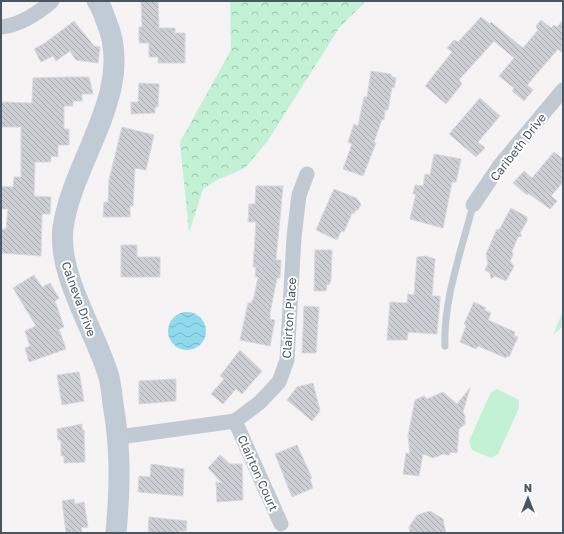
<svg xmlns="http://www.w3.org/2000/svg" width="564" height="534" viewBox="0 0 564 534" font-family="'Golos Text',sans-serif">
  <style>
    .grass { fill: #c3f1d5 }
    .forest { fill: url(#forest-crowns) }
    .water { fill: url(#water-waves) }
    .building { fill: url(#building-back-hatch); stroke: #d7d9de }
    .lines { fill: none; stroke-linecap: round; stroke-linejoin: round }
    .lane { stroke: #c1cad2; stroke-width: 7 }
    .street { stroke: #c1cad2; stroke-width: 15 }
    .secondary { stroke: #c1cbd6; stroke-width: 21 }
    .labels { text-anchor: middle; dominant-baseline: central; stroke-width: 4; stroke-linejoin: round; paint-order: stroke }
    .street-label { font-size: 12px; fill: #4a5661; stroke: #fff }
  </style>
  <defs>
    <pattern id="forest-crowns" width="20" height="18" patternUnits="userSpaceOnUse"><rect width="20" height="18" fill="#c3f1d5"/><path d="M2 6a3 3 0 1 1 6 0M12 15a3 3 0 1 1 6 0" fill="none" stroke="#a0c6b0"/></pattern>
    <pattern id="water-waves" width="16" height="10" patternUnits="userSpaceOnUse"><rect width="16" height="10" fill="#90daee"/><path d="M0 5q4-4 8 0t8 0" fill="none" stroke="#78b4c4"/></pattern>
    <pattern id="building-back-hatch" width="6" height="6" patternUnits="userSpaceOnUse"><rect width="6" height="6" fill="#cdcfd5"/><path d="M-1 5l2 2M0 0l6 6M5-1l2 2" fill="none" stroke="#a8abb0"/></pattern>
  </defs>
  <rect width="100%" height="100%" fill="#f5f3f3"/>
  <!-- grass -->
  <path class="grass" d="M563 311V326L553 335Z
    M497 389 519 400V408L498 454 491 458 472 450 469 441 491 392Z"/>
  <!-- forest -->
  <path class="forest" d="M230 1H366L339 28 267 142 245 168 217 180 203 189 189 233 180 142 231 50Z"/>
  <!-- water -->
  <path class="water" d="M168 331a19 19 0 1 1 38 0a19 19 0 1 1-38 0Z"/>
  <!-- building -->
  <path class="building" d="M141 1H158L159 28H175V33H185V63H158V57H149V43H139V27H142Z
    M481 17 490 24 491 22 523 48 538 30 536 26 541 20 551 28 554 25 557 27 563 20V53L558 49 527 85 533 90 524 101 512 91 514 88 499 76 514 58 494 41 459 80 462 84 446 104 425 86 452 52 447 48 454 40 458 42Z
    M74 21 94 46 100 47 98 63 76 60 70 51 56 61 53 56 41 62 34 49 45 43Z
    M371 71 391 74 392 77 396 78 394 88 392 87 388 110H385L384 120 382 119 374 142 376 143 363 176 343 169 352 144 348 142 354 124 358 126 364 97H367Z
    M67 77H89L93 94H82V101H73V106H64V129H69V145H58V157L51 156V162H35L34 196 51 197 50 214H42L41 256 1 253V229H6L8 209H1V186L13 187 14 177H21V127H1V102L32 103 33 78Z
    M139 83 159 84 158 107H155V113L131 114V102H138Z
    M480 98 500 116 478 142 485 148 476 157 449 134Z
    M122 127 154 135 146 170 135 168 133 206H130V217H103L104 202H108L109 180Z
    M554 152 563 159V182L551 196 557 201 550 209 528 193 527 195 513 183 524 171 532 178Z
    M434 154 461 159 456 182H452L443 228 410 219 416 194H413L415 185 423 186 425 174 430 175Z
    M256 186H283L276 260H281L280 278H277L270 313V319L275 320 270 346 240 340 248 303H251L254 297 258 277H255L256 267H253L256 222H248L249 204H255Z
    M334 189 356 198 361 204 358 210H356L354 214 352 213 344 232 341 231 337 240 316 230Z
    M511 208 527 217V221L520 233 522 236 518 237 512 251 513 255 510 261 514 266 506 281 495 276 491 279 490 273 485 270 488 264 486 254 497 229 499 230Z
    M121 245H137V257H160V277H121Z
    M315 250H332L331 280 329 285 327 284 326 291H314Z
    M426 256 435 259 432 296H440V300L437 334 408 332 407 340H387L390 302 407 303 408 294 414 295 417 257Z
    M34 275 42 287 50 283 59 298 55 301 64 327 59 329 66 349 29 362 25 348 30 346 25 331 36 326 13 288Z
    M474 302 486 308 484 310 491 313 488 320 515 332 514 336 518 337 509 357 507 356 506 358 478 346 476 349 460 342 466 326 464 324Z
    M304 306 319 307 316 353H302Z
    M240 350 262 371 242 394 236 389 223 404 211 394 224 379 220 376Z
    M79 372 84 401 62 405 57 375Z
    M176 379V401L139 404V381Z
    M313 383 320 411 312 421 287 400 297 387Z
    M470 388 463 412 465 416V424L459 429 457 453 451 452 449 455 443 454 433 458 423 454 419 476 403 474 406 453 410 454 408 436 415 400 424 396 427 399 443 392 457 404Z
    M82 424V430H84L85 462 64 463V456H61V440H58L57 429Z
    M297 445 312 478 310 479 313 488 292 497 275 454Z
    M220 455 230 464H242L243 500 217 502 216 482 222 483 208 468Z
    M151 464 184 469 183 496 138 492 139 476 150 477Z
    M74 499 75 504 84 502 88 527 81 528 82 533H66L62 501Z
    M430 511 443 519 446 533H410L409 527 417 515Z
    M149 517 187 521 186 531H179V533H148Z"/>
  <g class="lines">
    <!-- lane -->
    <path class="lane" d="M445 346C443 300 462 249 473 205"/>
    <!-- street -->
    <path class="street" d="M1 27C20 25 37 14 52 1
      M473 205 500 165 563 90
      M235 421 281 524
      M119 437 235 421 259 403 279 382 287 360 294 237 299 195 307 174"/>
    <!-- secondary -->
    <path class="secondary" d="M97 1C102 7 104 16 107 23 135 92 72 161 63 228 57 275 96 332 109 377 111 385 112 395 113 404 121 448 120 488 116 533"/>
  </g>
  <g class="labels">
    <!-- street labels -->
    <g class="street-label">
      <text transform="translate(518 147) rotate(-52)">Caribeth Drive</text>
      <text transform="translate(79 299) rotate(70)">Calneva Drive</text>
      <text transform="translate(289 318) rotate(-86)">Clairton Place</text>
      <text transform="translate(258 473) rotate(66)">Clairton Court</text>
    </g>
  </g>
  <!-- border -->
  <rect width="564" height="534" fill="none" stroke="#4a5661" stroke-width="4"/>
  <!-- north arrow -->
  <g transform="translate(528 498)" stroke="#ffffff" stroke-width="3" paint-order="stroke">
  <path d="M0-3L7 15L0 10L-7 15Z" fill="#4a5661"/>
  <text y="-6" font-size="11" font-weight="bold" text-anchor="middle" fill="#4a5661">N</text>
  </g>
</svg>
